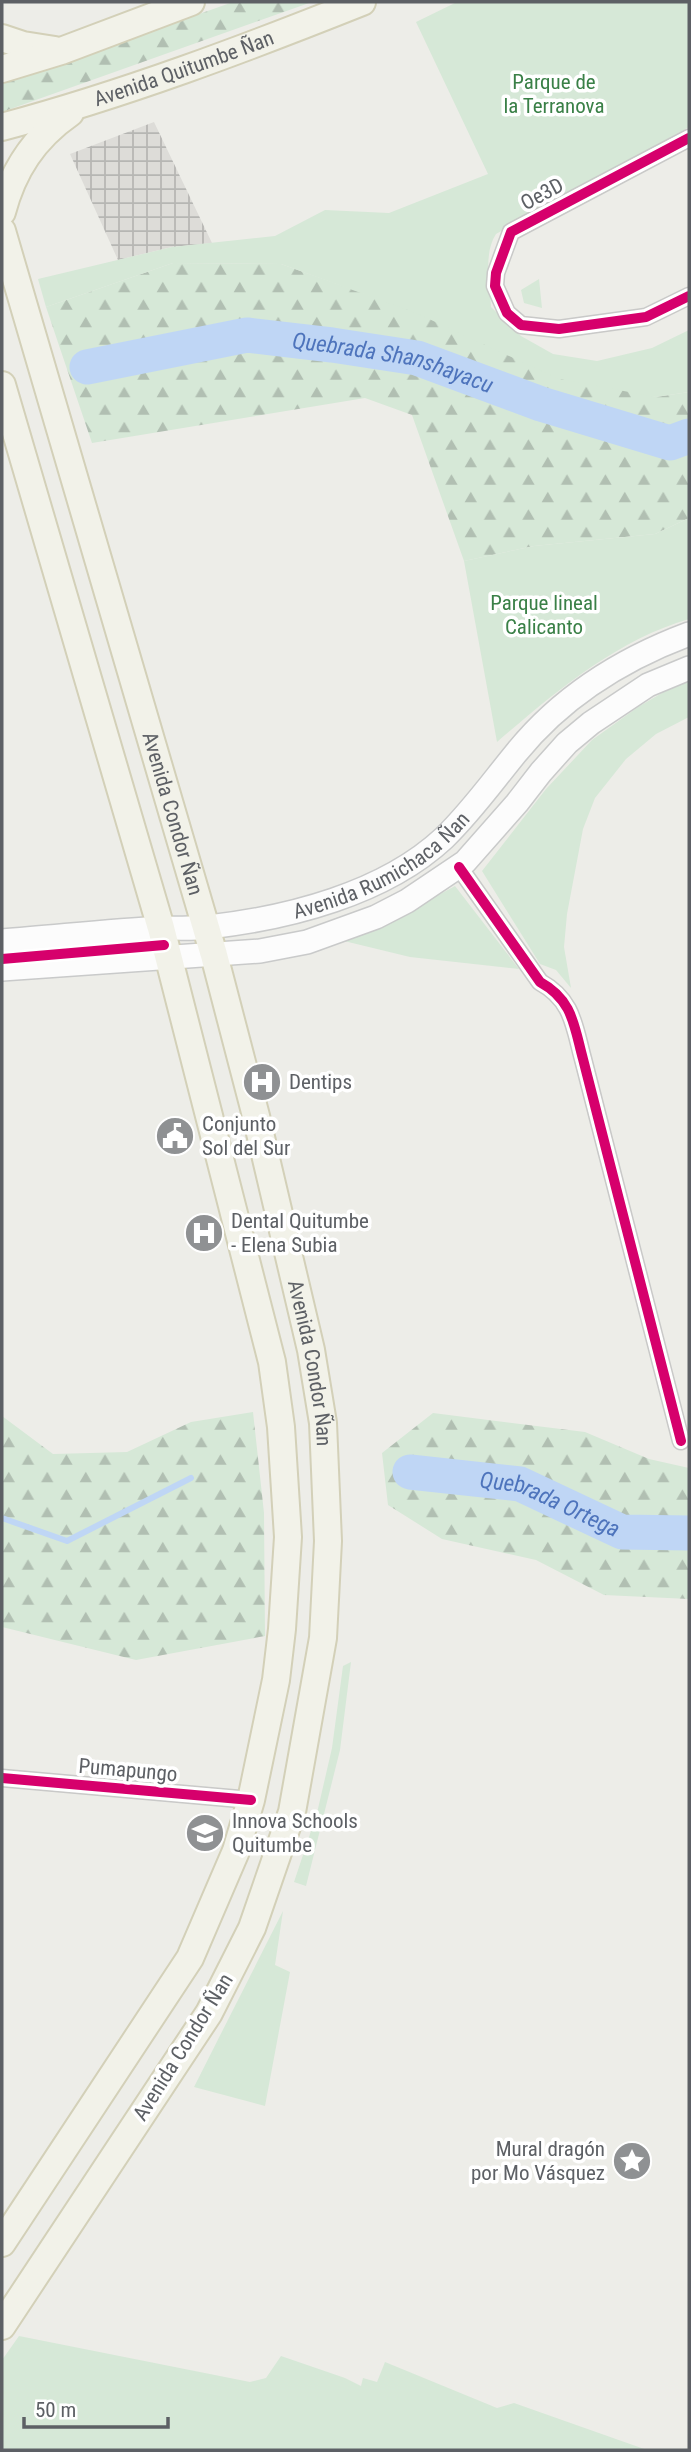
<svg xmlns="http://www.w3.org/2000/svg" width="691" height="2452" viewBox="0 0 691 2452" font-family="'Roboto Condensed',sans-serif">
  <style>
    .industrial { fill: url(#industrial-grid) }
    .forest { fill: url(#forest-firs) }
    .park { fill: #d6e8d7 }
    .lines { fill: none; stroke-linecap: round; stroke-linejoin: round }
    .stream { stroke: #bfd6f5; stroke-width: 6 }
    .river { stroke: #bfd6f5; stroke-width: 35 }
    .minor-casing { stroke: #c9c9c8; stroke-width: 19 }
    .secondary-casing { stroke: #c9caca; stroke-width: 26 }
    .primary-casing { stroke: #d3d0b8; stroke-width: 30 }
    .minor { stroke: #fcfcfc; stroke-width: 16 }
    .secondary { stroke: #fcfcfc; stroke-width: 23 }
    .primary { stroke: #f2f2e9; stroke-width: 26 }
    .cycleway-casing { stroke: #fff; stroke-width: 15 }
    .cycleway { stroke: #d6006c; stroke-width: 10 }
    .labels { text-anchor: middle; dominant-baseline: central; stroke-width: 7; stroke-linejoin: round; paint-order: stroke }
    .street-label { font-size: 21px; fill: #5d6065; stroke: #fff }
    .park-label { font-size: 21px; fill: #3a8047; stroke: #fff }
    .poi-label { font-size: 21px; fill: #5d6065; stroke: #fff; text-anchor: start }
    .water-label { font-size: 23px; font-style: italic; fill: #4e74bc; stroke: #fff }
  </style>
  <defs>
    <pattern id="industrial-grid" width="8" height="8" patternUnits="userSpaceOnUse" patternTransform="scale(1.75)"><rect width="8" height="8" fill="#dddcd8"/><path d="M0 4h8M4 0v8" fill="none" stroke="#b6b6b3"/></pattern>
    <pattern id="forest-firs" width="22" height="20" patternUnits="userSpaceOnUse" patternTransform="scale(1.75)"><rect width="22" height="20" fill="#d6e8d7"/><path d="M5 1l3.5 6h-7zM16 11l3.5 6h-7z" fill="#b1bfb2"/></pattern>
  </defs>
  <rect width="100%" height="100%" fill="#edede8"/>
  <!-- industrial -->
  <path class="industrial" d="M154 122 212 243 172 247 118 260 70 154Z"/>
  <!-- forest -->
  <path class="forest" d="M233 2H312L2 112V84Z
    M173 263 281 264 656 397 689 392V518L655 534 534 546 464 561 412 415 365 398 92 443 46 307Z
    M253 1412 264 1513 265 1636 136 1660 2 1627V1416L53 1454 127 1452 191 1422Z
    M433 1413 585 1432 649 1459 689 1468V1599L604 1595 536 1560 442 1539 388 1505 382 1453Z"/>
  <!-- park -->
  <path class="park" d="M457 2H689V127L496 234C483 254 490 284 491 307L521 336 553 354 597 361 652 348 689 330V392L656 397 559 379 416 313 281 264 173 263 46 307 38 279 172 247 275 236 325 210 389 213 488 174 416 22Z
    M539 279 542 308 524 303 521 290Z
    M689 518V619C616 640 554 693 497 742L464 561 534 546 655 534Z
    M689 682V717L656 734 626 759 595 798 583 829 567 914 564 947 571 988 556 970 540 964 482 871 546 789 592 740 638 707 674 686Z
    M455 886 519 969 410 957 340 940 387 923Z
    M351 1662 340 1750 306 1886 294 1882 317 1813 332 1748 343 1666Z
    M283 1911 275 1965 290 1972 265 2106 194 2087Z
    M19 2336 250 2382 266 2378 281 2356 345 2378 361 2386 363 2378 377 2382 385 2362 497 2408 514 2403 647 2450H2V2360Z"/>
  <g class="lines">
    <!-- stream -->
    <path class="stream" d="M2 1518 67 1541 191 1478"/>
    <!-- river -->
    <g class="river">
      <path id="s1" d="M87 367 247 335 332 345 417 358 541 404 670 443 689 436"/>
      <path id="s2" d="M410 1472 520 1484 622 1532 689 1533"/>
    </g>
    <!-- minor casing -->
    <g class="minor-casing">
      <path id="minor" d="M689 138 511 232 496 273 495 286 507 313 521 325 559 329 646 317 689 296
        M459 867 540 982C573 1000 574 1026 583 1059L681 1441
        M2 1778 251 1800"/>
    </g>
    <!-- secondary casing -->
    <g class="secondary-casing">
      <g id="secondary">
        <path id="s3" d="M2 941C55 937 108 931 161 928 177 928 193 929 209 927 288 918 384 894 444 838 471 812 493 781 516 753 562 696 622 659 689 634"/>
        <path d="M2 969 260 951 307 942 376 917 407 901 465 862 517 803 541 772 567 743 591 723 648 685 689 668"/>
      </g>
    </g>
    <!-- primary casing -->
    <g class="primary-casing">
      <g id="primary">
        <path d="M2 38 23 45 55 50"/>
        <path d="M2 69 61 51 191 2"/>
        <path id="s4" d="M2 127C125 94 244 49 362 2"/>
        <path d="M2 212C13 170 34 138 70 113"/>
        <path id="s5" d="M2 231 214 955 256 1116 311 1350 323 1423 328 1541 323 1638 292 1812 252 1928 209 2013 2 2326"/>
        <path d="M2 385 161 928 272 1362 281 1427 288 1537 282 1629 276 1680 251 1800 236 1851 190 1958 2 2243"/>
      </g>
    </g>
    <!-- minor -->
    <use href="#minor" class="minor"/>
    <!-- secondary -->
    <use href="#secondary" class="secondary"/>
    <!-- primary -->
    <use href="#primary" class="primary"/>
    <!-- cycleway casing -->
    <g class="cycleway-casing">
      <path id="cycleway" d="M689 138 511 232 496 273 495 286 507 313 521 325 559 329 646 317 689 296
        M459 867 540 982C573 1000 574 1026 583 1059L681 1441
        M2 959 164 945
        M2 1778 251 1800"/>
    </g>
    <!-- cycleway -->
    <use href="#cycleway" class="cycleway"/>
  </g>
  <!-- icons -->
  <defs>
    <g id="hospital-disc" transform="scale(2.0125)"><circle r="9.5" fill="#8f9193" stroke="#fff"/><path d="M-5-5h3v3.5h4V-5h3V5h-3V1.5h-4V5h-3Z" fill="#fff"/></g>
    <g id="civic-disc" transform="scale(2.0125)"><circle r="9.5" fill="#8f9193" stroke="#fff"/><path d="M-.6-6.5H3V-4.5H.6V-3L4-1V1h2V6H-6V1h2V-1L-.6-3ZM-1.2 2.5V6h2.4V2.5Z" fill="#fff"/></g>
    <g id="school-disc" transform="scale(2.0125)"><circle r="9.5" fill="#8f9193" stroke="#fff"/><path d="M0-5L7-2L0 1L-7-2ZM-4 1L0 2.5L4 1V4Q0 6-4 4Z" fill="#fff"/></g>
    <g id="sight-disc" transform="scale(2.0125)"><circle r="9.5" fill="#8f9193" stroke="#fff"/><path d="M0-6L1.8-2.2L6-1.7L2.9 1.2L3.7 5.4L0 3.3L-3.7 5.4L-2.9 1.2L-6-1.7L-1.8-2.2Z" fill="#fff"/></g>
  </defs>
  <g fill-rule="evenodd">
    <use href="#hospital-disc" x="262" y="1082"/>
    <use href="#civic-disc" x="175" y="1136"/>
    <use href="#hospital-disc" x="204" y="1233"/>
    <use href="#school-disc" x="205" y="1833"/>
    <use href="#sight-disc" x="632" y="2161"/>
  </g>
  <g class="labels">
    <!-- street labels -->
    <g class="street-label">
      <text stroke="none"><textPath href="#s4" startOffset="191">Avenida Quitumbe Ñan</textPath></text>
      <text transform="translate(542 194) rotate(-28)">Oe3D</text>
      <text stroke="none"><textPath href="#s5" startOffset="607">Avenida Condor Ñan</textPath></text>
      <text stroke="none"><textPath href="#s3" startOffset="394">Avenida Rumichaca Ñan</textPath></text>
      <text stroke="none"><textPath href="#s5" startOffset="1174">Avenida Condor Ñan</textPath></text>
      <text transform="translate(128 1770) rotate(5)">Pumapungo</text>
      <text transform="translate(183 2047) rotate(-58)">Avenida Condor Ñan</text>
    </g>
    <!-- park labels -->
    <g class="park-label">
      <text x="554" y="82">Parque de<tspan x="554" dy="24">la Terranova</tspan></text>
      <text x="544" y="603">Parque lineal<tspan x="544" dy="24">Calicanto</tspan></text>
    </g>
    <!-- poi labels -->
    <g class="poi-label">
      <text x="289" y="1082">Dentips</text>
      <text x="202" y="1124">Conjunto<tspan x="202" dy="24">Sol del Sur</tspan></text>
      <text x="231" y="1221">Dental Quitumbe<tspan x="231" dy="24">- Elena Subia</tspan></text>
      <text x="232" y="1821">Innova Schools<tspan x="232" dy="24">Quitumbe</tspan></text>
      <text x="605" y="2149" text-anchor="end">Mural dragón<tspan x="605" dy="24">por Mo Vásquez</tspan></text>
    </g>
    <!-- water labels -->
    <g class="water-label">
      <text stroke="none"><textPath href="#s1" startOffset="312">Quebrada Shanshayacu</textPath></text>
      <text stroke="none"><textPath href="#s2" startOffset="145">Quebrada Ortega</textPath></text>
    </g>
  </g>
  <!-- border -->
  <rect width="691" height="2452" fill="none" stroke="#5d6065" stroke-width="7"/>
  <!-- scale -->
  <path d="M24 2417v10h144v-10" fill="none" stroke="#5d6065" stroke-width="3.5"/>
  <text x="35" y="2417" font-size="21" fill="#5d6065" stroke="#ffffff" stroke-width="5" paint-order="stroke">50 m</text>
</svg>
